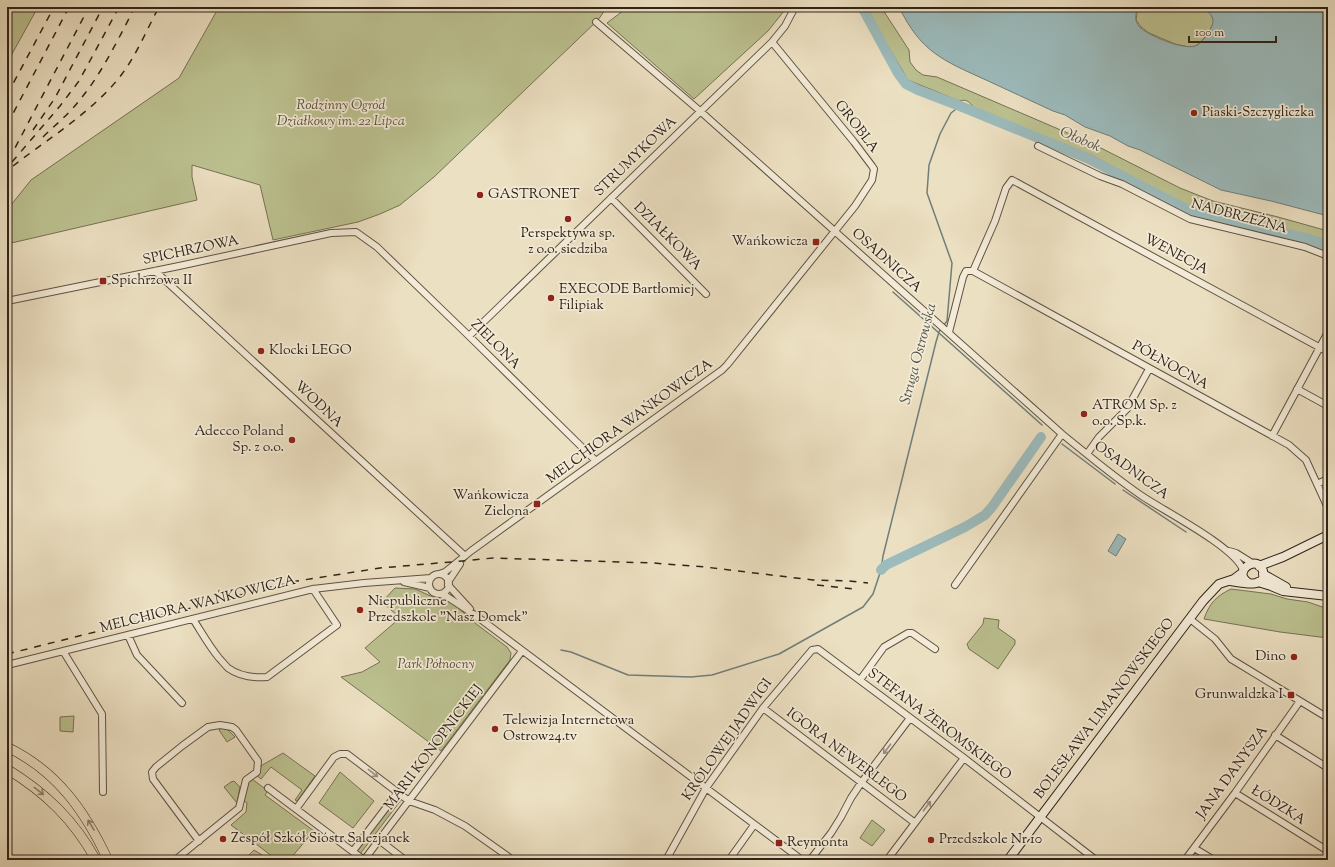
<svg xmlns="http://www.w3.org/2000/svg" width="1335" height="867" viewBox="0 0 1335 867" font-family="'Sorts Mill Goudy',serif">
  <style>
    .green { fill: #bcc190; stroke: #767254 }
    .water { fill: #9cbbbc; stroke: #707e7b }
    .lines { fill: none; stroke-linecap: round; stroke-linejoin: round }
    .stream { stroke: #707e7b; stroke-width: 1.5 }
    .river { stroke: #9cbbbc; stroke-width: 10 }
    .street-casing { stroke: #5e5243; stroke-width: 8 }
    .secondary-casing { stroke: #2f2319; stroke-width: 10 }
    .primary-casing { stroke: #2f2319; stroke-width: 10 }
    .street { stroke: #f3ebd7; stroke-width: 6 }
    .secondary { stroke: #f3ebd7; stroke-width: 8 }
    .primary { stroke: #ece0c2; stroke-width: 9 }
    .rail { stroke: #2f2319; stroke-width: 1.5; stroke-dasharray: 7 7; stroke-linecap: butt }
    .oneway { stroke: #9b9182 }
    .oneway2 { stroke: #8e826e }
    .poi-dot { fill: #8f2418; stroke: #f3ebd7; stroke-width: 1.5 }
    .labels { text-anchor: middle; dominant-baseline: central; stroke-width: 3.5; stroke-linejoin: round; paint-order: stroke }
    .park-label { font-size: 14px; font-style: italic; fill: #59523d; stroke: #f3ebd7 }
    .poi-label { font-size: 14px; fill: #2f2319; stroke: #f3ebd7; text-anchor: start }
    .street-label { font-size: 14px; fill: #2f2319; stroke: #f3ebd7 }
    .water-label { font-size: 15px; font-style: italic; fill: #50514a; stroke: #f3ebd7 }
  </style>
  <rect width="100%" height="100%" fill="#ece0c2"/>
  <filter id="stains"><feTurbulence type="fractalNoise" baseFrequency=".005" numOctaves="4"/><feColorMatrix values="0 0 0 0 .2 0 0 0 0 .09 0 0 0 0 .02 0 0 0 .5 -.17"/></filter>
  <radialGradient id="worn" r=".72"><stop offset=".6" stop-color="#630" stop-opacity="0"/><stop offset="1" stop-color="#630" stop-opacity=".3"/></radialGradient>
  <!-- green -->
  <path class="green" d="M7 7H38L7 63Z
    M219 7H610L605 10 598 20 434 177 400 205 380 214 358 222 273 240 260 185 192 165V177L197 200 7 244V210L31 180 179 78Z
    M628 7H785L784 11 768 31 694 99 607 23Z
    M865 7H881L909 50 910 62 916 70 923 75 937 77 1091 143 1180 188 1213 201 1278 217 1328 231V241L1309 235 1237 219 1187 206 1091 155 1029 130 973 107C969 101 966 99 959 101L908 80Z
    M1138 7H1201L1210 12 1214 22 1210 30 1201 42 1194 47H1189L1175 44 1149 33 1141 27 1136 20Z
    M395 588 415 589 433 597 452 602 475 623 507 647 511 653 510 660 441 751 341 677 362 672 380 662 365 648 400 618 382 602Z
    M1231 589 1271 594 1287 599 1308 602 1328 609V638L1280 632 1204 619C1209 604 1216 596 1231 589Z
    M984 618 999 620 998 628 1015 640V644L998 669 969 649 967 644 983 624Z
    M74 716 73 732 60 731V717Z
    M222 728 228 730 235 737 227 742 219 730Z
    M283 753 315 776 297 801 295 800 302 790 271 767 261 779 256 775 259 767Z
    M340 772 374 801 353 828 319 803Z
    M252 779 268 791 265 795 314 831 289 860H277L231 825 246 812 247 803 243 800 247 784Z
    M234 781 240 787 237 803 224 787 231 782Z
    M398 797 401 800 360 854 356 851Z
    M872 820 885 830 872 846 860 838Z
    M254 850 270 860H244Z"/>
  <!-- water -->
  <path class="water" d="M899 7H1138C1136 13 1134 19 1138 25 1145 35 1183 50 1195 46 1199 45 1203 40 1206 36 1216 22 1216 16 1201 7H1328V216L1271 201 1221 190 1140 150 1128 146 1110 136 1085 127 1065 115 1053 111C1031 101 1008 90 986 80 942 60 921 52 899 7Z
    M1118 534 1126 539 1116 556 1108 551Z"/>
  <g class="lines">
    <!-- stream -->
    <path class="stream" d="M893 292 1042 425
      M944 325 947 321 952 263 927 193 929 165 940 134 951 113 960 106
      M1062 444 1115 484
      M1123 490 1186 532
      M561 650 571 652 628 675 691 677 712 675 779 654 863 607 873 594 881 570 883 556 936 342 939 332 941 328"/>
    <!-- river -->
    <path class="river" d="M862 7 898 73 906 84 918 90 960 106 1087 158 1186 209 1309 239 1328 246
      M881 570 886 565 965 527 985 515 992 507 1041 437"/>
    <!-- street casing -->
    <g class="street-casing">
      <path id="street" d="M596 22 700 111 1062 434C1088 455 1114 477 1142 496 1164 511 1235 547 1243 570
        M1038 146 1100 176 1122 184 1190 219 1305 247 1328 256
        M611 198 706 294
        M155 271 465 556
        M973 271 1289 445 1306 460 1328 508
        M7 301 179 266 331 233 356 232 377 247 469 336 596 461
        M949 332 963 277 966 271H973L995 221 1006 188 1012 180 1328 352
        M469 336 772 42 785 26 795 7
        M1297 389 1328 406
        M1272 436 1328 332
        M1087 454 1099 437 1127 409 1149 369
        M1317 484 1328 479
        M1229 551 1236 553 1252 563
        M439 574 445 572 471 551 722 370 727 365 855 206 872 180 874 169 872 166 854 142 772 42
        M429 584a10 10 0 1 1 20 0a10 10 0 1 1-20 0Z
        M404 582 430 588
        M448 582 460 564
        M448 585 470 609
        M955 585 1062 434
        M440 594 446 596 475 615 802 860
        M193 619C202 633 209 646 219 658 222 661 225 665 228 668 239 676 254 678 267 677L337 625 313 589
        M1190 619 1215 639 1231 659 1328 718
        M128 635 137 655 182 703
        M63 651 102 714 103 792
        M7 665 313 589 364 583 431 578
        M860 680 884 647 908 633H912L935 649
        M763 708 915 823
        M1275 735 1328 768
        M268 788 364 860
        M1235 793 1328 851
        M296 809 334 757 340 754H347L409 801 435 810 465 826 513 860
        M379 840 405 860
        M1194 848 1214 860
        M353 851 398 792
        M175 860 239 808 246 780 257 772 258 761 236 730 232 727 220 725 208 727 182 746 156 767 152 772 153 779 199 841
        M364 860 522 651
        M666 860 706 788 763 708 812 650 818 649 964 758 1096 860
        M729 860 754 825
        M810 860 831 833 841 817 851 798 861 783 910 718
        M887 860 964 758
        M1185 860 1235 793 1300 701"/>
    </g>
    <!-- secondary casing -->
    <g class="secondary-casing">
      <path id="secondary" d="M1259 566 1283 557 1328 535
        M1263 574 1286 587
        M1230 581C1239 582 1268 590 1263 571 1258 553 1230 572 1249 583
        M1258 582 1271 586 1283 591 1328 596
        M1008 860 1203 601 1219 584 1234 579 1242 573"/>
    </g>
    <!-- primary casing -->
    <g class="primary-casing">
      <path id="primary" d="M7 747C57 771 85 811 108 860
        M7 769C46 793 74 820 96 860"/>
    </g>
    <!-- street -->
    <use href="#street" class="street"/>
    <!-- secondary -->
    <use href="#secondary" class="secondary"/>
    <!-- primary -->
    <use href="#primary" class="primary"/>
    <!-- rail -->
    <path class="rail" d="M7 95 54 7
      M7 125 69 7
      M33 130 55 98 103 7
      M43 137C55 125 68 115 78 102 102 74 118 39 135 7
      M7 159 15 148 89 7
      M12 162 60 106 79 81 119 7
      M13 166C49 138 94 111 122 74 137 54 147 29 159 7
      M817 585 853 589
      M7 654 215 602 271 587 297 581 380 568 462 561 493 558 653 563 705 567 813 580 849 581 868 583"/>
  </g>
  <!-- one-way arrows -->
  <defs><path id="oneway-shaft" d="M-6 0H5M1.5-3L5.5 0L1.5 3" fill="none" stroke-width="1.6" stroke-linecap="round" stroke-linejoin="round"/></defs>
  <g class="oneway">
    <use href="#oneway-shaft" transform="translate(887 749) rotate(127)"/>
    <use href="#oneway-shaft" transform="translate(373 773) rotate(38)"/>
    <use href="#oneway-shaft" transform="translate(927 806) rotate(-53)"/>
  </g>
  <g class="oneway2">
    <use href="#oneway-shaft" transform="translate(39 791) rotate(38)"/>
    <use href="#oneway-shaft" transform="translate(91 825) rotate(-121)"/>
  </g>
  <!-- markers -->
  <g class="poi-dot">
    <circle cx="1194" cy="113" r="4"/>
    <circle cx="480" cy="195" r="4"/>
    <circle cx="568" cy="219" r="4"/>
    <rect x="812" y="238" width="8" height="8" rx="2"/>
    <rect x="99" y="277" width="8" height="8" rx="2"/>
    <circle cx="551" cy="298" r="4"/>
    <circle cx="261" cy="351" r="4"/>
    <circle cx="1084" cy="414" r="4"/>
    <circle cx="292" cy="440" r="4"/>
    <rect x="533" y="500" width="8" height="8" rx="2"/>
    <circle cx="360" cy="610" r="4"/>
    <circle cx="1294" cy="657" r="4"/>
    <rect x="1287" y="691" width="8" height="8" rx="2"/>
    <circle cx="495" cy="729" r="4"/>
    <circle cx="223" cy="839" r="4"/>
    <circle cx="931" cy="840" r="4"/>
    <rect x="775" y="839" width="8" height="8" rx="2"/>
  </g>
  <g class="labels">
    <!-- park labels -->
    <g class="park-label">
      <text x="341" y="106">Rodzinny Ogród<tspan x="341" dy="16">Działkowy im. 22 Lipca</tspan></text>
      <text x="436" y="665">Park Północny</text>
    </g>
    <!-- poi labels -->
    <g class="poi-label">
      <text x="1202" y="113">Piaski-Szczygliczka</text>
      <text x="488" y="195">GASTRONET</text>
      <text x="568" y="234" text-anchor="middle">Perspektywa sp.<tspan x="568" dy="16">z o.o. siedziba</tspan></text>
      <text x="808" y="242" text-anchor="end">Wańkowicza</text>
      <text x="111" y="281">Spichrzowa II</text>
      <text x="559" y="290">EXECODE Bartłomiej<tspan x="559" dy="16">Filipiak</tspan></text>
      <text x="269" y="351">Klocki LEGO</text>
      <text x="1092" y="406">ATROM Sp. z<tspan x="1092" dy="16">o.o. Sp.k.</tspan></text>
      <text x="284" y="432" text-anchor="end">Adecco Poland<tspan x="284" dy="16">Sp. z o.o.</tspan></text>
      <text x="529" y="496" text-anchor="end">Wańkowicza<tspan x="529" dy="16">Zielona</tspan></text>
      <text x="368" y="602">Niepubliczne<tspan x="368" dy="16">Przedszkole "Nasz Domek"</tspan></text>
      <text x="1286" y="657" text-anchor="end">Dino</text>
      <text x="1283" y="695" text-anchor="end">Grunwaldzka I</text>
      <text x="503" y="721">Telewizja Internetowa<tspan x="503" dy="16">Ostrow24.tv</tspan></text>
      <text x="231" y="839">Zespół Szkół Sióstr Salezjanek</text>
      <text x="939" y="840">Przedszkole Nr 10</text>
      <text x="787" y="843">Reymonta</text>
    </g>
    <!-- street labels -->
    <g class="street-label">
      <text transform="translate(856 127) rotate(52)">GROBLA</text>
      <text transform="translate(636 157) rotate(-44)">STRUMYKOWA</text>
      <text transform="translate(1239 217) rotate(15)">NADBRZEŻNA</text>
      <text transform="translate(667 237) rotate(45)">DZIAŁKOWA</text>
      <text transform="translate(191 251) rotate(-12)">SPICHRZOWA</text>
      <text transform="translate(1176 255) rotate(28)">WENECJA</text>
      <text transform="translate(886 261) rotate(42)">OSADNICZA</text>
      <text transform="translate(495 345) rotate(45)">ZIELONA</text>
      <text transform="translate(1170 366) rotate(29)">PÓŁNOCNA</text>
      <text transform="translate(318 405) rotate(43)">WODNA</text>
      <text transform="translate(630 422) rotate(-36)">MELCHIORA WAŃKOWICZA</text>
      <text transform="translate(1131 471) rotate(36)">OSADNICZA</text>
      <text transform="translate(198 605) rotate(-14)">MELCHIORA WAŃKOWICZA</text>
      <text transform="translate(1105 709) rotate(-53)">BOLESŁAWA LIMANOWSKIEGO</text>
      <text transform="translate(939 725) rotate(37)">STEFANA ŻEROMSKIEGO</text>
      <text transform="translate(728 740) rotate(-55)">KRÓLOWEJ JADWIGI</text>
      <text transform="translate(434 748) rotate(-53)">MARII KONOPNICKIEJ</text>
      <text transform="translate(846 756) rotate(37)">IGORA NEWERLEGO</text>
      <text transform="translate(1233 773) rotate(-54)">JANA DANYSZA</text>
      <text transform="translate(1278 806) rotate(32)">ŁÓDZKA</text>
    </g>
    <!-- water labels -->
    <g class="water-label">
      <text transform="translate(1080 140) rotate(23)">Ołobok</text>
      <text transform="translate(919 354) rotate(-75)">Struga Ostrowska</text>
    </g>
  </g>
  <!-- margin -->
  <rect width="1335" height="867" fill="none" stroke="#ece0c2" stroke-width="24"/>
  <rect x="8" y="8" width="1319" height="851" fill="none" stroke="#2f2319" stroke-width="2"/>
  <rect x="12" y="12" width="1311" height="843" fill="none" stroke="#2f2319"/>
  <!-- scale -->
  <path d="M1189 36v6h87v-6" fill="none" stroke="#2f2319" stroke-width="2"/>
  <text x="1195" y="36" font-size="12" fill="#2f2319" stroke="#f3ebd7" stroke-width="3" paint-order="stroke">100 m</text>
  <rect width="100%" height="100%" filter="url(#stains)"/>
  <rect width="100%" height="100%" fill="url(#worn)"/>
</svg>
